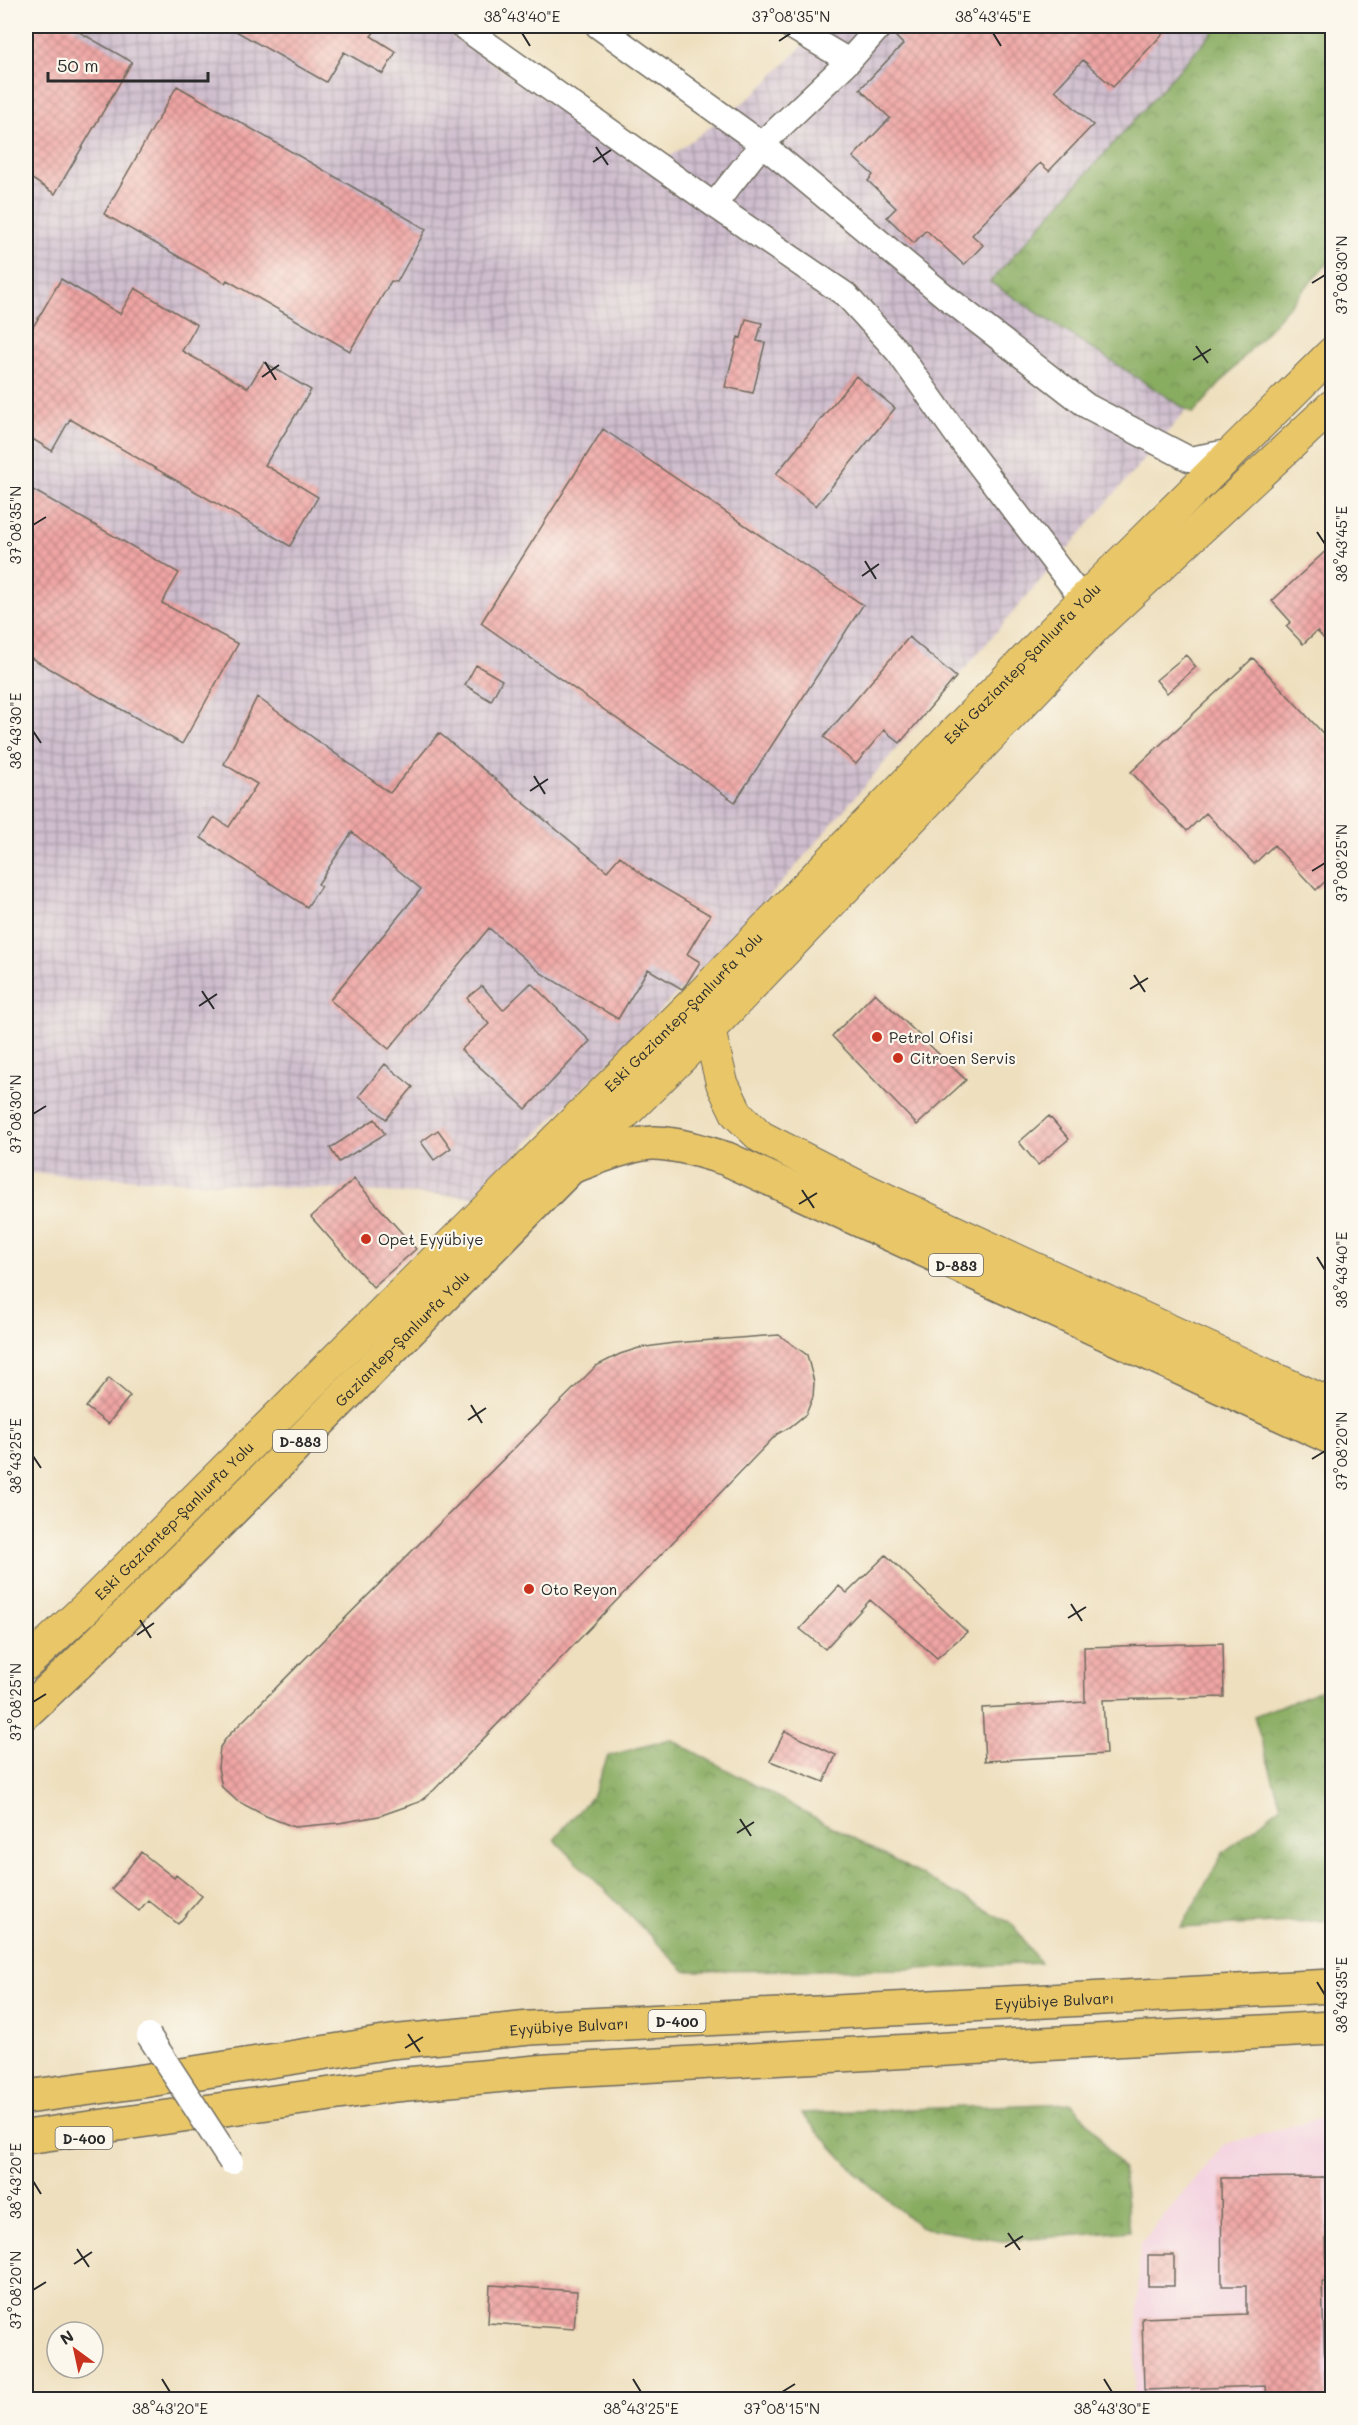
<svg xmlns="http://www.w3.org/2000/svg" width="1358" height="2425" viewBox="0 0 1358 2425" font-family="Mali,sans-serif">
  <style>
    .built { fill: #f3cfdf }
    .industrial { fill: url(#industrial-grid) }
    .forest { fill: url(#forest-crowns); stroke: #5a6c46; stroke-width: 1.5 }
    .building { fill: url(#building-cross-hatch) }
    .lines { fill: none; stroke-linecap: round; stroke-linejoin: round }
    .minor-casing { stroke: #6f6a5e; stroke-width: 27 }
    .major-casing { stroke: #6f6a5e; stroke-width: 34 }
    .highway-casing { stroke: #6f6a5e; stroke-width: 36 }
    .minor { stroke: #fff; stroke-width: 24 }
    .major { stroke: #e9c769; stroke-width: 32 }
    .highway { stroke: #e9c769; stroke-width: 33 }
    .minor-bridge-casing { stroke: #6f6a5e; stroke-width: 27; stroke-linecap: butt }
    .minor-bridge { stroke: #fff; stroke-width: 24 }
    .ticks { fill: none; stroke: #2b2b2b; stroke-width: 2 }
    .poi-dot { fill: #c8321e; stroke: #fbf7ec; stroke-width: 2 }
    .labels { text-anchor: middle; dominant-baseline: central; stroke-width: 4.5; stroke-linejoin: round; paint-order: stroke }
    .shield { fill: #fbf7ec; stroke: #696865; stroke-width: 1.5 }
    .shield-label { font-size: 14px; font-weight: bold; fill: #2b2b2b }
    .street-label { font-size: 15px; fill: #2b2b2b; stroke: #fbf7ec }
    .poi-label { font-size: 15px; fill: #2b2b2b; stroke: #fbf7ec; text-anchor: start }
    .neatline { fill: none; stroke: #2b2b2b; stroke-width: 2 }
    .ticks-label { font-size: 15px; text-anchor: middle; fill: #2b2b2b }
  </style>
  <defs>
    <pattern id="industrial-grid" width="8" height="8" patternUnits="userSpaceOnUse" patternTransform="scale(1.5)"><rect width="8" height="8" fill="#cfbdce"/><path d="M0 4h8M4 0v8" fill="none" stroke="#a89aa7"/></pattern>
    <pattern id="forest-crowns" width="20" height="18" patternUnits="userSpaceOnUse" patternTransform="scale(1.5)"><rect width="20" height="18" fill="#88ac61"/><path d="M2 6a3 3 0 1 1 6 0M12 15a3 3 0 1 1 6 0" fill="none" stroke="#6f8c50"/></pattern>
    <pattern id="building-cross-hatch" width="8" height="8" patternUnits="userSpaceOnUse" patternTransform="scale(1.5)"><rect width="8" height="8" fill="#f0a6a4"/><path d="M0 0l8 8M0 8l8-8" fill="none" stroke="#c38786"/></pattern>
  </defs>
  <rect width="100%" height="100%" fill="#fbf7ec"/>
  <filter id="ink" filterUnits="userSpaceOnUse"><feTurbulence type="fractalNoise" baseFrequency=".0167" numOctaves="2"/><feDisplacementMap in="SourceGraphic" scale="12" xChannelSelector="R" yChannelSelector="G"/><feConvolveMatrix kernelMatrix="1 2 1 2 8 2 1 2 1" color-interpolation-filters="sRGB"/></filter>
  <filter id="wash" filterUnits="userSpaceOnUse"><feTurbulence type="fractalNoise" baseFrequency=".008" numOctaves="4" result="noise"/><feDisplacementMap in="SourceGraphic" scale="24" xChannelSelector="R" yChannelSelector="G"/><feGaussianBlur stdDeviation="1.35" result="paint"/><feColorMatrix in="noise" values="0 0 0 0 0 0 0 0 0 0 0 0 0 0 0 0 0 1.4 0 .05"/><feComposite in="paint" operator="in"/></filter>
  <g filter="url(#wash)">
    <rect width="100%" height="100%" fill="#eedfbe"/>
    <!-- built -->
    <path class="built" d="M1332 2115V2399L1134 2400 1140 2244 1225 2144Z"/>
    <!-- industrial -->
    <path class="industrial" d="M26 26H438L650 171 756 93 822 26H1332V240L747 923 474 1197 26 1173Z"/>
    <!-- forest -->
    <path class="forest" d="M1218 26H1332V258L1193 414 990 282Z
      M1332 1686V1920L1181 1928 1223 1853 1281 1806 1254 1716Z
      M670 1739 1012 1924 1040 1963 916 1969 685 1971 554 1839 593 1795 608 1756Z
      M1073 2103 1123 2169 1130 2231 1002 2241 920 2227 859 2176 801 2113Z"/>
    <g id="blocks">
      <!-- building -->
      <path class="building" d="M26 26H69L132 62 55 194 26 175Z
        M227 26H379L371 36 396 52 383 74 344 52 326 82Z
        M906 26H1170L1113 87 1083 60 1055 90 1093 125 1049 171 1040 163 972 235 983 245 964 265 926 230 914 243 887 217 896 208 868 181 873 175 853 157 890 118 860 89 903 44 896 37Z
        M177 86 426 229 397 282 391 281 350 351 227 280 225 283 104 214Z
        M61 279 120 314 135 288 197 325 182 351 248 388 264 362 311 390 265 465 318 497 290 546 70 419 52 451 26 435V339Z
        M746 319 762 323 757 341 765 343 753 393 725 387 738 337 741 338Z
        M856 376 895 408 816 506 776 474Z
        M603 429 863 605 735 802 481 623Z
        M26 486 179 573 162 603 238 644 182 744 26 655Z
        M1332 545V648L1317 631 1303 644 1286 626 1291 622 1272 601Z
        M909 637 956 677 900 743 884 730 856 764 824 737Z
        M1186 655 1196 667 1167 693 1156 680Z
        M1253 658 1332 743V875L1316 890 1274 845 1254 864 1206 813 1187 831 1131 772Z
        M476 665 502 680 491 701 465 685Z
        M257 697 390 793 439 733 607 871 620 856 645 877 710 915 687 954 700 962 687 983 682 989 648 969 618 1019 541 973 489 928 389 1049 330 1000 421 889 352 832 318 884 321 886 307 907 201 838 214 817 229 827 257 784 224 764Z
        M531 983 590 1041 526 1109 461 1050 489 1024 467 998 482 986 503 1010Z
        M875 993 966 1080 917 1125 832 1036Z
        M385 1064 413 1087 386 1119 359 1096Z
        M1049 1116 1069 1139 1038 1165 1019 1142Z
        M375 1119 385 1134 339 1162 330 1148Z
        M438 1130 451 1148 434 1160 421 1142Z
        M354 1179 416 1249 373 1287 311 1217Z
        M779 1335 807 1355 814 1382 813 1397 806 1414 790 1427 777 1434 434 1790 419 1802 379 1816 339 1823 294 1827 266 1816 237 1801 222 1787 218 1768 220 1747 227 1737 596 1366 620 1354 639 1348 674 1343Z
        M109 1378 130 1396 108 1424 86 1407Z
        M886 1555 967 1632 937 1658 870 1600 825 1649 800 1629 839 1586 847 1593Z
        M1223 1643 1224 1697 1103 1700 1106 1754 985 1761 982 1708 1085 1702 1084 1647Z
        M785 1731 836 1755 824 1782 770 1761Z
        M141 1852 174 1878 176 1875 202 1896 178 1924 148 1900 139 1911 112 1889Z
        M1325 2177 1327 2282H1322L1326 2400H1267L1266 2386 1144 2390 1142 2318 1246 2314V2286H1222L1221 2178Z
        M1148 2255H1174V2286H1148Z
        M490 2285 577 2291 574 2329 488 2323Z"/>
    </g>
  </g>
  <g filter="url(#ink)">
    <use href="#blocks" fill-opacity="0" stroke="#6f6a5e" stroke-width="1.5"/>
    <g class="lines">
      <!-- minor casing -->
      <g class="minor-casing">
        <path id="minor" d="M462 26 714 205 846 295 898 352 959 438 1083 600
          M598 26 762 144 946 297 1087 406 1189 459 1233 451
          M790 26 849 61
          M714 205 762 144 849 61 880 26"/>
      </g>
      <!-- major casing -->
      <g class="major-casing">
        <g id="major">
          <path d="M709 1030 722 1083 737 1114 761 1137 853 1184 962 1235 1332 1405"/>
          <path d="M571 1167 709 1030 1100 622 1332 406"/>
          <path id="s1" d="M26 1664 90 1604 692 1004 1083 600 1332 353"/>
        </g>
      </g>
      <!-- highway casing -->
      <g class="highway-casing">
        <g id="highway">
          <path id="s2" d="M26 1712 78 1663 255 1487 571 1167C592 1160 633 1142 655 1143 680 1144 704 1152 727 1159L1332 1438"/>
          <path id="s3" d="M26 2097 143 2081 391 2042 530 2028 1332 1986"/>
          <path d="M26 2137 395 2085 548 2071 1332 2028"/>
        </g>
      </g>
      <!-- minor -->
      <use href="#minor" class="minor"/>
      <!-- major -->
      <use href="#major" class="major"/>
      <!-- highway -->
      <use href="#highway" class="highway"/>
      <!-- minor-bridge casing -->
      <g class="minor-bridge-casing">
        <path id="minor-bridge" d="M149 2036 231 2162"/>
      </g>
      <!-- minor-bridge -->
      <use href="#minor-bridge" class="minor-bridge"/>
    </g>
  </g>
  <!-- ticks -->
  <path class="ticks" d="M522 33 530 46M993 33 1001 46M779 41 791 33M596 147 608 165M593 162 611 150M1312 283 1325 275M1196 346 1208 363M1193 360 1211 349M265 362 276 380M262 377 279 365M33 525 46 517M1317 532 1325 544M865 561 876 579M862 576 879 564M33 731 41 743M534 776 545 794M530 791 548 779M1312 871 1325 863M1134 975 1145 992M1130 989 1148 978M202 991 214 1009M199 1006 217 994M33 1114 46 1106M802 1190 814 1208M799 1204 817 1193M1317 1257 1325 1270M471 1405 482 1423M468 1420 486 1408M33 1456 41 1468M1312 1459 1325 1451M1071 1604 1082 1621M1068 1618 1086 1607M140 1620 151 1638M137 1635 154 1623M33 1702 46 1694M740 1819 751 1836M737 1833 754 1822M1317 1982 1325 1995M408 2034 420 2052M405 2048 423 2037M33 2181 41 2194M1008 2233 1020 2250M1005 2247 1023 2236M77 2249 89 2267M74 2264 92 2252M33 2290 46 2282M162 2379 170 2392M633 2379 641 2392M1104 2379 1112 2392M782 2392 795 2384"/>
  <!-- markers -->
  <g class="poi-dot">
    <circle cx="877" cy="1037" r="6"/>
    <circle cx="898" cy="1058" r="6"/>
    <circle cx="366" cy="1239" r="6"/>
    <circle cx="529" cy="1589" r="6"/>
  </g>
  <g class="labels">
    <!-- shield labels -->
    <g class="shield">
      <rect x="929" y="1254" width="54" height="22" rx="4.5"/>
      <rect x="273" y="1430" width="54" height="22" rx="4.5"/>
      <rect x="648.5" y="2010" width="57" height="22" rx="4.5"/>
      <rect x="55.5" y="2127" width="57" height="22" rx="4.5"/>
    </g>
    <g class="shield-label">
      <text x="956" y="1265">D-883</text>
      <text x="300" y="1441">D-883</text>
      <text x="677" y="2021">D-400</text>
      <text x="84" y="2138">D-400</text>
    </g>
    <!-- street labels -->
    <g class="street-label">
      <text stroke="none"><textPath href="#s1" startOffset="1412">Eski Gaziantep-Şanlıurfa Yolu</textPath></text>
      <text stroke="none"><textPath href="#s1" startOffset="926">Eski Gaziantep-Şanlıurfa Yolu</textPath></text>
      <text stroke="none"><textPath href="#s2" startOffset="530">Gaziantep-Şanlıurfa Yolu</textPath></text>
      <text stroke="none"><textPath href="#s1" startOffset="206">Eski Gaziantep-Şanlıurfa Yolu</textPath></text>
      <text stroke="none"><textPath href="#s3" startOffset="1034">Eyyübiye Bulvarı</textPath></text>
      <text stroke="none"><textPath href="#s3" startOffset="548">Eyyübiye Bulvarı</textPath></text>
    </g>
    <!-- poi labels -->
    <g class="poi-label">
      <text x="889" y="1037">Petrol Ofisi</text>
      <text x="910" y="1058">Citroen Servis</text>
      <text x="378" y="1239">Opet Eyyübiye</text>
      <text x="541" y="1589">Oto Reyon</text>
    </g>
  </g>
  <!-- margin -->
  <rect width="1358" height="2425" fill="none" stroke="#fbf7ec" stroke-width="66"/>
  <!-- north arrow -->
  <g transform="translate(75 2350) rotate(327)"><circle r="28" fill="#fbf7ec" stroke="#a8a59f" stroke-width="1.5"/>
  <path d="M0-4.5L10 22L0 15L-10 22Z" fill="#c8321e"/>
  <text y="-9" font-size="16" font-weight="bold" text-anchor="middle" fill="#2b2b2b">N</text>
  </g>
  <!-- scale -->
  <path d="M48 72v9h160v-9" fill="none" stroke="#2b2b2b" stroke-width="3"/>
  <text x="57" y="72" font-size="18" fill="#2b2b2b" stroke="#fbf7ec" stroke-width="4.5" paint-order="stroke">50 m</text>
  <rect x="33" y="33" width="1292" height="2359" class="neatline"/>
  <g class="ticks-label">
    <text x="522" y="22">38°43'40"E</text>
    <text x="791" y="22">37°08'35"N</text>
    <text x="993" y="22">38°43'45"E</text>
    <text transform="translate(1342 275) rotate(-90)" y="5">37°08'30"N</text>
    <text transform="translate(16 525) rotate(-90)" y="5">37°08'35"N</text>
    <text transform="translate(1342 544) rotate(-90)" y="5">38°43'45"E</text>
    <text transform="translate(16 731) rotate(-90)" y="5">38°43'30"E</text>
    <text transform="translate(1342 863) rotate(-90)" y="5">37°08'25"N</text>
    <text transform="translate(16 1114) rotate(-90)" y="5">37°08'30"N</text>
    <text transform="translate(1342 1270) rotate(-90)" y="5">38°43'40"E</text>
    <text transform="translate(1342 1451) rotate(-90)" y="5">37°08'20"N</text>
    <text transform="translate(16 1456) rotate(-90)" y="5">38°43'25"E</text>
    <text transform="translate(16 1702) rotate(-90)" y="5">37°08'25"N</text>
    <text transform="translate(1342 1995) rotate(-90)" y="5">38°43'35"E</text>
    <text transform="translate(16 2181) rotate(-90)" y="5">38°43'20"E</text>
    <text transform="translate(16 2290) rotate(-90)" y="5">37°08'20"N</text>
    <text x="170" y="2414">38°43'20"E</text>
    <text x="641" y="2414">38°43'25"E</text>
    <text x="782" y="2414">37°08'15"N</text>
    <text x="1112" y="2414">38°43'30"E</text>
  </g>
</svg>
